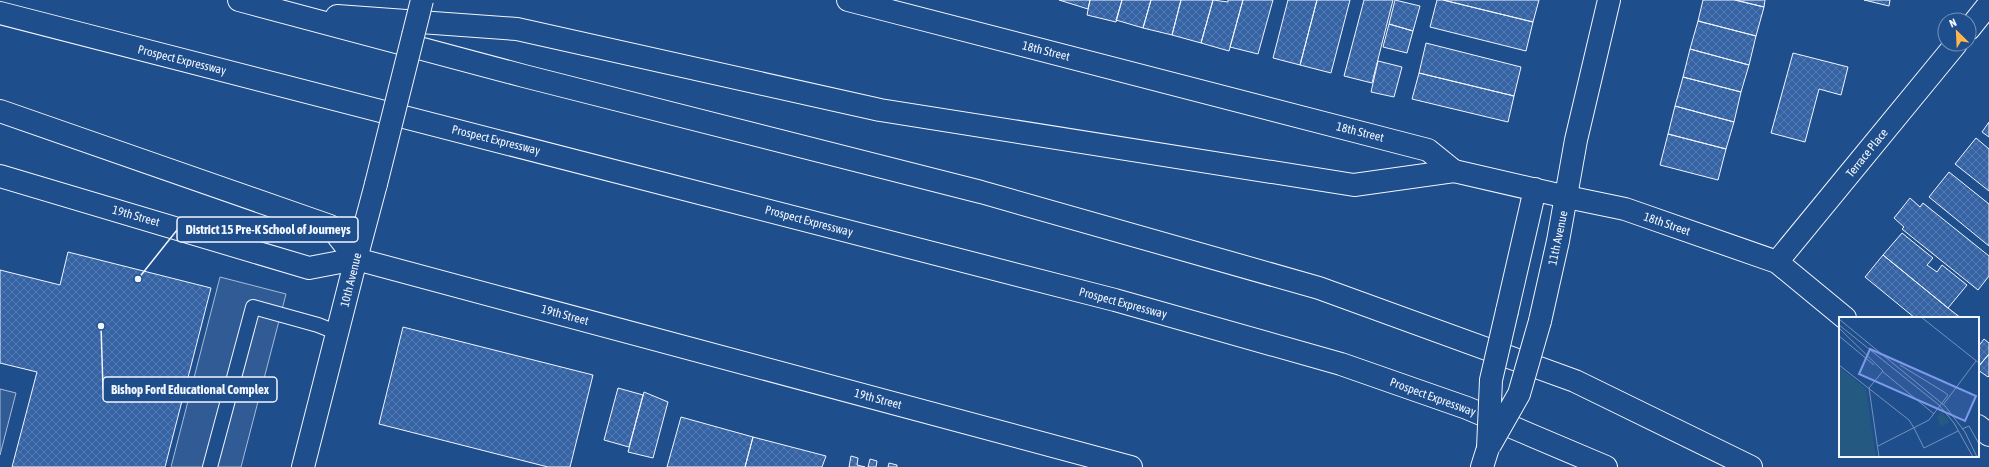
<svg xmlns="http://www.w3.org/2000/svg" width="1989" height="467" viewBox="0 0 1989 467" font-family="'Asap Condensed',sans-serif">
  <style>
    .parking { fill: #305b95; stroke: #a8bbd7 }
    .building { fill: url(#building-cross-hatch); stroke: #f2f6ff }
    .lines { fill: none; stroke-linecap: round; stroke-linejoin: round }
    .lane-casing { stroke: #f2f6ff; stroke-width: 16 }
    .street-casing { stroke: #f2f6ff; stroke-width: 24 }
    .secondary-casing { stroke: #f2f6ff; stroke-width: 24 }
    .primary-casing { stroke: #f2f6ff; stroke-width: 24 }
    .highway-casing { stroke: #f2f6ff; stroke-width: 24 }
    .lane { stroke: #1f4e8c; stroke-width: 14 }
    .street { stroke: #1f4e8c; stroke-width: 22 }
    .secondary { stroke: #1f4e8c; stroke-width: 22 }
    .primary { stroke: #1f4e8c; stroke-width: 22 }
    .highway { stroke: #1f4e8c; stroke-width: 22 }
    .street-bridge-casing { stroke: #f2f6ff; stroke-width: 24; stroke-linecap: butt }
    .secondary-bridge-casing { stroke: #f2f6ff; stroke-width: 24; stroke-linecap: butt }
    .street-bridge { stroke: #1f4e8c; stroke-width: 22 }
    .secondary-bridge { stroke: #1f4e8c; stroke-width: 22 }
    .labels { text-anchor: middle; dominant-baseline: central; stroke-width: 3; stroke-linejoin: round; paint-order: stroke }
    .street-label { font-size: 12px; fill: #f2f6ff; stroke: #1f4e8c }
    .inset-road { fill: none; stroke: #7391ba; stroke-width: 1 }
    .view { fill: #7d9aea; fill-opacity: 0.15; stroke: #7d9aea; stroke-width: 2 }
    .inset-edge { fill: none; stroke: #f2f6ff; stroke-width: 2 }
    .leader { fill: none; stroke: #f2f6ff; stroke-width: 1.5 }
    .callout-dot { fill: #f2f6ff; stroke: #1f4e8c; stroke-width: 1.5 }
    .callout { fill: #1f4e8c; stroke: #f2f6ff; stroke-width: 1.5 }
    .callout-label { font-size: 13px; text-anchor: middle; font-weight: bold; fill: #f2f6ff }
  </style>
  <defs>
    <pattern id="building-cross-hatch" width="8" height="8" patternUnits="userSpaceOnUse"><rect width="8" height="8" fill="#3563a3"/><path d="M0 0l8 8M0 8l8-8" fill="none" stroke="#537ab1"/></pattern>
  </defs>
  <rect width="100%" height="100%" fill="#1f4e8c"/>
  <!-- parking -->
  <path class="parking" d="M220 277 286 294 241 467H171Z
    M0 389 16 393 0 455Z"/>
  <!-- building -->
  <path class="building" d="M1059 0H1090L1088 9Z
    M1090 0H1122L1116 22 1087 15Z
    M1122 0H1151L1143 28 1116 20Z
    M1151 0H1181L1172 35 1143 28Z
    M1181 0H1213L1201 43 1172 35Z
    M1213 0 1228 2V0H1243L1229 51 1201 43Z
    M1243 0H1273L1258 54 1230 47Z
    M1288 0H1317L1300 65 1273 58Z
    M1317 0H1350L1331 73 1300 65Z
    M1364 0H1393L1372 83 1344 76Z
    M1395 0 1420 6 1413 31 1389 24Z
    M1437 0H1443L1533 22 1526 51 1430 27Z
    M1443 0H1539L1533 22Z
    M1703 0H1735L1764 7 1756 36 1698 21Z
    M1735 0H1765L1764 7Z
    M1864 0H1890L1889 6Z
    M1698 21 1756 36 1749 65 1690 49Z
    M1389 24 1413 31 1407 53 1383 47Z
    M1426 43 1521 67 1514 96 1419 73Z
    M1690 49 1749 65 1741 92 1683 77Z
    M1793 53 1848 67 1841 95 1819 89 1805 142 1771 133Z
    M1378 61 1402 67 1394 97 1371 92Z
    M1419 73 1514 96 1508 122 1412 99Z
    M1683 77 1741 92 1734 122 1675 106Z
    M1675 106 1734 122 1726 149 1668 134Z
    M1989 122V137L1982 132Z
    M1668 134 1726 149 1718 180 1660 165Z
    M1976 138 1989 149V191L1955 164Z
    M1949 172 1989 204V246L1929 197Z
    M1910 198 1920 207 1923 203 1989 256V276L1978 290 1902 229 1904 227 1894 218Z
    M1902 233 1933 258 1927 265 1937 272 1942 265 1967 285 1948 308 1883 255Z
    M68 252 211 288 165 467H12L37 372 0 363V270L60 285Z
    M1883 255 1948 308 1961 318H1915L1865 277Z
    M403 327 593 375 570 467H548L379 424Z
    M1984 339 1989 343V354L1978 367V347Z
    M1989 354V376L1988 377 1978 370V367Z
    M618 388 643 395 629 447 604 440Z
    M644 392 668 402 653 458 628 452Z
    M681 417 753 437 745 467H667Z
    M753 437 826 456 822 467H745Z
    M851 456 858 458 857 465 865 467H849Z
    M870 459 877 461 876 467H868Z
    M889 463 897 465V467H888Z"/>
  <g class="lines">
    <!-- lane casing -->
    <g class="lane-casing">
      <path id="lane" d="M210 467 253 307 318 325 338 333"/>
    </g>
    <!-- street casing -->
    <g class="street-casing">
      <path id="street" d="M848 0 1428 150 1454 171
        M1969 29 1989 4
        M1567 197 1625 209 1777 262 1845 318
        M356 259 376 184
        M1777 262 1956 44
        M1978 426 1989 435"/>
    </g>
    <!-- secondary casing -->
    <g class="secondary-casing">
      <path id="secondary" d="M1454 171 1567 197
        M0 176 309 268 356 259 1131 467
        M1507 311 1535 189
        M1540 321 1558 241 1576 140 1609 0
        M1482 467 1488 448"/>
    </g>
    <!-- primary casing -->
    <g class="primary-casing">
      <path id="primary" d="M303 467 356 259"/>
    </g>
    <!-- highway casing -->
    <g class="highway-casing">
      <path id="highway" d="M239 0 524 76 981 192 1319 288 1575 381 1751 467
        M0 13 1115 300 1341 364 1467 408 1606 467
        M337 16 517 29 880 110 1354 185 1454 171
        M0 111 330 226 356 259"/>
    </g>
    <!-- lane -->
    <use href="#lane" class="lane"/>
    <!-- street -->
    <use href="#street" class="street"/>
    <!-- secondary -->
    <use href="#secondary" class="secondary"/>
    <!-- primary -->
    <use href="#primary" class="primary"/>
    <!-- highway -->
    <use href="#highway" class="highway"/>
    <!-- street-bridge casing -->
    <g class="street-bridge-casing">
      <path id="street-bridge" d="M376 184 422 0"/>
    </g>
    <!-- secondary-bridge casing -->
    <g class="secondary-bridge-casing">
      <path id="secondary-bridge" d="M1490 445 1519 394 1540 321
        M1488 448 1491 380 1507 311"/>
    </g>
    <!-- street-bridge -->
    <use href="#street-bridge" class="street-bridge"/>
    <!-- secondary-bridge -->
    <use href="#secondary-bridge" class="secondary-bridge"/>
  </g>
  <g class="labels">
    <!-- street labels -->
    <g class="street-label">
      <text transform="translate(1046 51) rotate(14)">18th Street</text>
      <text transform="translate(182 60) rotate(14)">Prospect Expressway</text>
      <text transform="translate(1360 132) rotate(14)">18th Street</text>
      <text transform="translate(496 140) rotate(14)">Prospect Expressway</text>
      <text transform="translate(1867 153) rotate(-51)">Terrace Place</text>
      <text transform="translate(136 216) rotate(16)">19th Street</text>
      <text transform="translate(809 221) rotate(15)">Prospect Expressway</text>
      <text transform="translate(1667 224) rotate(19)">18th Street</text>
      <text transform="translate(1558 238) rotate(-78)">11th Avenue</text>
      <text transform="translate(351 280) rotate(-76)">10th Avenue</text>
      <text transform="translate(1123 303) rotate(15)">Prospect Expressway</text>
      <text transform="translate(565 315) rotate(15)">19th Street</text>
      <text transform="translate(1433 397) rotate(20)">Prospect Expressway</text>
      <text transform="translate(878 399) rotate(15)">19th Street</text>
    </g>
  </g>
  <!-- overview -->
  <g transform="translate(1839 317)">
    <rect width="140" height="140" fill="#1f4e8c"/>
    <path d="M102 94 111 105 102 110 98 101Z" fill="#245a82"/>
    <path d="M0 50 27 72 37 140H0Z" fill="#245a82"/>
    <path class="inset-road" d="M82 0 140 46M0 2 106 89 126 115 138 140M0 8 100 88 115 106 134 140M0 11 44 54M0 19 35 48M0 48 70 103 75 111M61 48 105 75M43 54 95 97M30 71 40 140M30 71 44 54M104 88 137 44M75 111 85 131 119 114M123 112 130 109 140 127M39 129 90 103 109 78 105 75"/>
    <path class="view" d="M31 32 137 79 126 104 20 57Z"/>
    <rect width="140" height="140" class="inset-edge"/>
  </g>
  <!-- callouts -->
  <path class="leader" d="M138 279L177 230M101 326L103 389"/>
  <g class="callout-dot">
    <circle cx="138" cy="279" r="4"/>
    <circle cx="101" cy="326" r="4"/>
  </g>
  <g class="callout">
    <rect x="177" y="217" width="181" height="25" rx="4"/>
    <rect x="103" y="377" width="174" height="25" rx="4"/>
  </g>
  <g class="callout-label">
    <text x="268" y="234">District 15 Pre-K School of Journeys</text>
    <text x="190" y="394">Bishop Ford Educational Complex</text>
  </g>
  <!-- north arrow -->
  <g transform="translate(1957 32) rotate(336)"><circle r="19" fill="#1f4e8c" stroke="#7391ba"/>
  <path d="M0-3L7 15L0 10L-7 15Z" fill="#ffb74d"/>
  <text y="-6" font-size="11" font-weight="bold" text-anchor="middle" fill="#f2f6ff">N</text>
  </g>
</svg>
